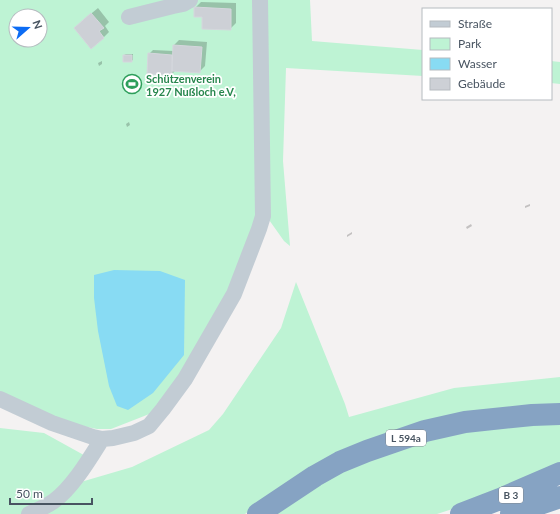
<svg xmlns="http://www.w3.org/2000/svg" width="560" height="514" viewBox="0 0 560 514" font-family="Lato,sans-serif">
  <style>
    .green { fill: #bef3d4; fill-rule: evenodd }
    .water { fill: #88dbf3 }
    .shadow { fill: #0003 }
    .building { fill: #cdd0d6; stroke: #d5d7dd }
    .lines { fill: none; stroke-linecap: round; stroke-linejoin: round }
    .minor { stroke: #c2ccd4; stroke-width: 16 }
    .highway { stroke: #86a3c3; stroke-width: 22 }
    .labels { text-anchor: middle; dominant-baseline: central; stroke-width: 3.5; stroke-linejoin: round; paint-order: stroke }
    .shield { fill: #fff; stroke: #7f8790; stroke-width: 1 }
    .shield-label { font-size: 10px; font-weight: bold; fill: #485461 }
    .leisure-label { font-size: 11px; font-weight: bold; fill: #27864d; stroke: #fff; text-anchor: start }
  </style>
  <rect width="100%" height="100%" fill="#f4f2f2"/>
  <!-- green -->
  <path class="green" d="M0 0H310L312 41 423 50V76L286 68 283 161 290 246 284 241 267 217 232 292 157 411 111 429H97L67 423 0 398ZM16 16H40V40H16Z
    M551 61 560 62V84L551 83Z
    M296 282 345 404 349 417 454 388 560 377V406L491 410 266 499 245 514H0V428L44 433 91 459 74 484 132 467 209 430 223 414 281 328Z
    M560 421V466C520 484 479 501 437 514H275L328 474 459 429Z"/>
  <!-- water -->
  <path class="water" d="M114 270 160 271 185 280 184 355 153 393 128 410 117 406 109 386 98 331 94 298V275Z"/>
  <!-- shadow -->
  <path class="shadow" d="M201 2 236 3V23L230 29 203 16 195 8Z
    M98 8 109 22 105 26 109 32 104 37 81 22Z
    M179 40 207 42 205 66 199 72 176 70 172 74 149 54 153 50 174 51V45Z
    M126 54H133V60L131 61 124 55Z
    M102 61V64L99 66 98 63Z
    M129 122 130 125 127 127 126 124Z
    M530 204V206L525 208V206Z
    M471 224 472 226 467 229 466 227Z
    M352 232V234L347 237V235Z"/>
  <!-- building -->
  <path class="building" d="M194 7 231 9V30L202 29V17H194Z
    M91 13 104 28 99 31 104 38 91 49 74 28Z
    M173 45 202 47 200 73 172 71Z
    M148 53 172 55V75L147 74Z
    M123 55H132V62H123Z"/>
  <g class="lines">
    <!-- minor -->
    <path class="minor" d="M129 17 173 6 183 4 190 0
      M0 399 52 423 93 437 102 439 113 438 134 433 149 426 163 409 185 379 234 294 259 229 263 216 260 0
      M29 514C38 510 47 506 54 501 73 487 90 458 102 439"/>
    <!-- highway -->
    <path class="highway" d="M258 514 315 476 340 462 367 451 425 431 465 422 532 415 560 414
      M461 514 500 499 560 473
      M511 514 560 497"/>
  </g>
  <!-- icons -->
  <defs>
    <g id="stadium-ring" transform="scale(1)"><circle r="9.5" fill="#fff" stroke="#2e9e5b" stroke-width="1.5"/><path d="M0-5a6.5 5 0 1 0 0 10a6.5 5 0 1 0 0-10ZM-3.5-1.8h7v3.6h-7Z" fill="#2e9e5b"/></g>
  </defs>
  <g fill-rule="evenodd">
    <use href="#stadium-ring" x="132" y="84"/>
  </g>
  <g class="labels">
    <!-- shield labels -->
    <g class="shield">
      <rect x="386" y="430" width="40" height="16" rx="3"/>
      <rect x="499" y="487" width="24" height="16" rx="3"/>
    </g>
    <g class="shield-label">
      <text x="406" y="438">L 594a</text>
      <text x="511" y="495">B 3</text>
    </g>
    <!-- leisure labels -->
    <g class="leisure-label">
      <text x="146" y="78">Schützenverein<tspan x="146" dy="13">1927 Nußloch e.V,</tspan></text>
    </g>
  </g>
  <!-- legend -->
  <rect x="422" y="8" width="130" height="92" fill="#ffffff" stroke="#b6bbc0"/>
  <rect x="430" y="21" width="20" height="6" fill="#c2ccd4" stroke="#b6bbc0"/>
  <text x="458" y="28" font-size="12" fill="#485461">Straße</text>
  <rect x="430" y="38" width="20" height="12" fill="#bef3d4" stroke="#b6bbc0"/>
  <text x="458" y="48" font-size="12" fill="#485461">Park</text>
  <rect x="430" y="58" width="20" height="12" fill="#88dbf3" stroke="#b6bbc0"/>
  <text x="458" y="68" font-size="12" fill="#485461">Wasser</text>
  <rect x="430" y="78" width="20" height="12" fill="#cdd0d6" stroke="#b6bbc0"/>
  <text x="458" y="88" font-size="12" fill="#485461">Gebäude</text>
  <!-- north arrow -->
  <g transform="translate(28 28) rotate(70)"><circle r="19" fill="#ffffff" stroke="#b6bbc0"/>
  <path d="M0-3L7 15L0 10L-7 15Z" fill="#0c6cf4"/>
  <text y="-6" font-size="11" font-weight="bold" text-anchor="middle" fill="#485461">N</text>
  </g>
  <!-- scale -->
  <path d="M10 498v6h82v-6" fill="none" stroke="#485461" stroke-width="2"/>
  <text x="16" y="498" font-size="12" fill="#485461" stroke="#ffffff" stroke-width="3" paint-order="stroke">50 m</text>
</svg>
